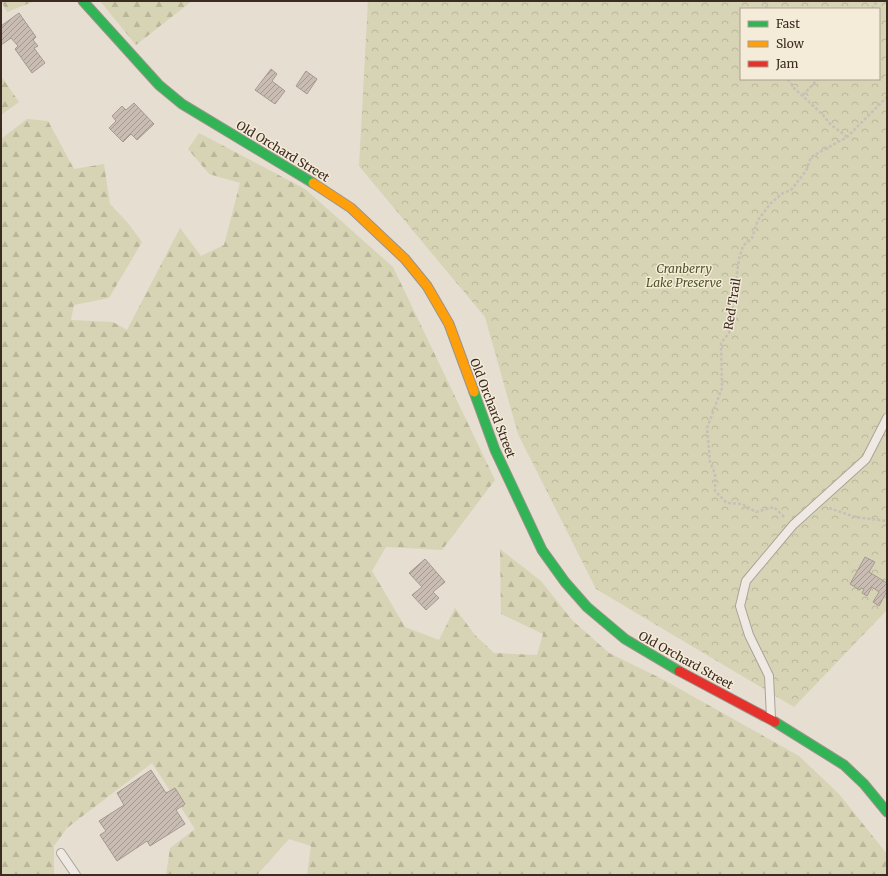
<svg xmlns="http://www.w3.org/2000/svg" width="888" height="876" viewBox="0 0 888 876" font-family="Merriweather,serif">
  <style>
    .forest { fill: url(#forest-firs) }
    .park { fill: url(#park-crowns); fill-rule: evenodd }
    .building { fill: url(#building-hatch); stroke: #a69a90 }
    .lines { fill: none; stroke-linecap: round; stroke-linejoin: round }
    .lane-casing { stroke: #aba399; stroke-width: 10 }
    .fast-casing { stroke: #9b938a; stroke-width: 11 }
    .slow-casing { stroke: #9b938a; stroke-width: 11 }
    .jam-casing { stroke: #9b938a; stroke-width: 11 }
    .path { stroke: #c6c0b9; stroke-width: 2.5; stroke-dasharray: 3 2; stroke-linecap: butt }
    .lane { stroke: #eeeae3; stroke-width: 8 }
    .fast { stroke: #30b455; stroke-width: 9 }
    .slow { stroke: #ff9f0a; stroke-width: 9 }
    .jam { stroke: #e5322d; stroke-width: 9 }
    .labels { text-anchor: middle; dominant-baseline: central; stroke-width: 3; stroke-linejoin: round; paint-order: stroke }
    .street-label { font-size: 12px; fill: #3b2b21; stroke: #f5ebd9 }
    .park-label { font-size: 12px; font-style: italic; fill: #4e5629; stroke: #f5ebd9 }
  </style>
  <defs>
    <pattern id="forest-firs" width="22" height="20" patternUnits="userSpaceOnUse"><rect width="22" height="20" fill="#d6d4b4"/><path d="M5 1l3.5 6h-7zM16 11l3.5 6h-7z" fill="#b9b69a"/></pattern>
    <pattern id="park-crowns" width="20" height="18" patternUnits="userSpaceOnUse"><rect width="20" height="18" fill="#d6d4b4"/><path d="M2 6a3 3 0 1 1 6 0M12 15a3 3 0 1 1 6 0" fill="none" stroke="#b9b69a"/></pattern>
    <pattern id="building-hatch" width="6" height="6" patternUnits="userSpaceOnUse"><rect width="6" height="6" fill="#c9bcb2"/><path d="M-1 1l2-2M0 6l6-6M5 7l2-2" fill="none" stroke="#a49990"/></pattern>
  </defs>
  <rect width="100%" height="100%" fill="#e5ded1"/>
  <!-- forest -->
  <path class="forest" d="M1 1H35L7 12Z
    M100 1H192L136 45Z
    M1 76 19 102 1 115Z
    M27 119 48 121 74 169 104 164 110 204 128 223 142 242 109 298 74 305 71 320 113 322 127 330 180 228 201 256 224 245 240 183 209 174 188 149 199 133 305 189 393 267 495 480 442 550 386 547 372 571 405 627 439 640 455 608 475 635 494 653 537 655 543 634 501 614 500 549 541 581 572 620 609 653 662 679 799 756 839 794 887 854V875H307L311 846 289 839 257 875H166L170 848 195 829 152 763 67 828 54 846V875H1V139Z"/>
  <!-- park -->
  <path class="park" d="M368 1H887V610L794 707 596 589 518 434 485 317 359 166ZM741 9H879V79H741Z"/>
  <!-- building -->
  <path class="building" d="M19 13 36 37 33 40 38 46 34 48 45 63 32 73 15 49 18 46 11 38 1 45V26Z
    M271 69 277 74 272 81 285 91 275 104 255 90Z
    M306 71 317 79 307 94 296 86Z
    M134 103 154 124 137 140 131 134 123 142 109 128 116 121 112 116 122 106 126 110Z
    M865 557 875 562 869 572 887 583V591L879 606 873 602 879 592 872 587 867 596 862 593 864 589 861 588 860 590 850 584Z
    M425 559 445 582 433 592 439 598 426 610 412 595 422 587 409 573Z
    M151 770 166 793 175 788 185 804 176 810 185 824 150 846 147 841 117 861 100 835 106 831 99 821 124 805 117 793Z"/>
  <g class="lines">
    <!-- lane casing -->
    <g class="lane-casing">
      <path id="lane" d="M771 718 769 676 749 635 740 606 746 581 793 525 866 459 887 418
        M61 853 76 875"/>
    </g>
    <!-- fast casing -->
    <g class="fast-casing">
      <path id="fast" d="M83 1 159 85 182 104 313 183
        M474 392 495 450 542 550 565 582 587 607 625 639 679 671
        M775 722 844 765 864 784 887 812"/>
    </g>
    <!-- slow casing -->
    <g class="slow-casing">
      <path id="slow" d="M313 183 351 208 405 259 427 286 449 324 474 392"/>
    </g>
    <!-- jam casing -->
    <g class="jam-casing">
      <path id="jam" d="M679 671 775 722"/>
    </g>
    <!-- path -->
    <path class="path" d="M764 1 767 9
      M872 9 877 1
      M788 79 794 88 823 115 830 124 847 137
      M803 95 818 79
      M829 508 855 517 887 521
      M784 517 774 507 756 512 742 504 727 503 715 491V474L710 462 707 428 722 388 721 343 729 333 739 259 743 246 752 238 758 220 771 203 783 193 791 190 806 171 811 157 847 137 887 97"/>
    <!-- lane -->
    <use href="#lane" class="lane"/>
    <!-- fast -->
    <use href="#fast" class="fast"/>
    <!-- slow -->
    <use href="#slow" class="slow"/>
    <!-- jam -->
    <use href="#jam" class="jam"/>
  </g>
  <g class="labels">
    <!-- street labels -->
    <g class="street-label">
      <text transform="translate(283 151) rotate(31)">Old Orchard Street</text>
      <text transform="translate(732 304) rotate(-81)">Red Trail</text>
      <text transform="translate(493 408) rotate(69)">Old Orchard Street</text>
      <text transform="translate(686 660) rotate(29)">Old Orchard Street</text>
    </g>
    <!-- park labels -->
    <g class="park-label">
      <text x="684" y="268">Cranberry<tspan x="684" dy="14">Lake Preserve</tspan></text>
    </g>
  </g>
  <!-- border -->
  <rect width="888" height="876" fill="none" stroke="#3b2b21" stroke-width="4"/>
  <!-- legend -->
  <rect x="740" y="8" width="140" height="72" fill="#f5ebd9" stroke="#ab9e8f"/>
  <rect x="748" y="21" width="20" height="6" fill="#30b455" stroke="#ab9e8f"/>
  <text x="776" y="28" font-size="12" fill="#3b2b21">Fast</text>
  <rect x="748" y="41" width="20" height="6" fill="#ff9f0a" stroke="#ab9e8f"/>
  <text x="776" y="48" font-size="12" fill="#3b2b21">Slow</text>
  <rect x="748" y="61" width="20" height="6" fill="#e5322d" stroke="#ab9e8f"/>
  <text x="776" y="68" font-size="12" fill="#3b2b21">Jam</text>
</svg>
